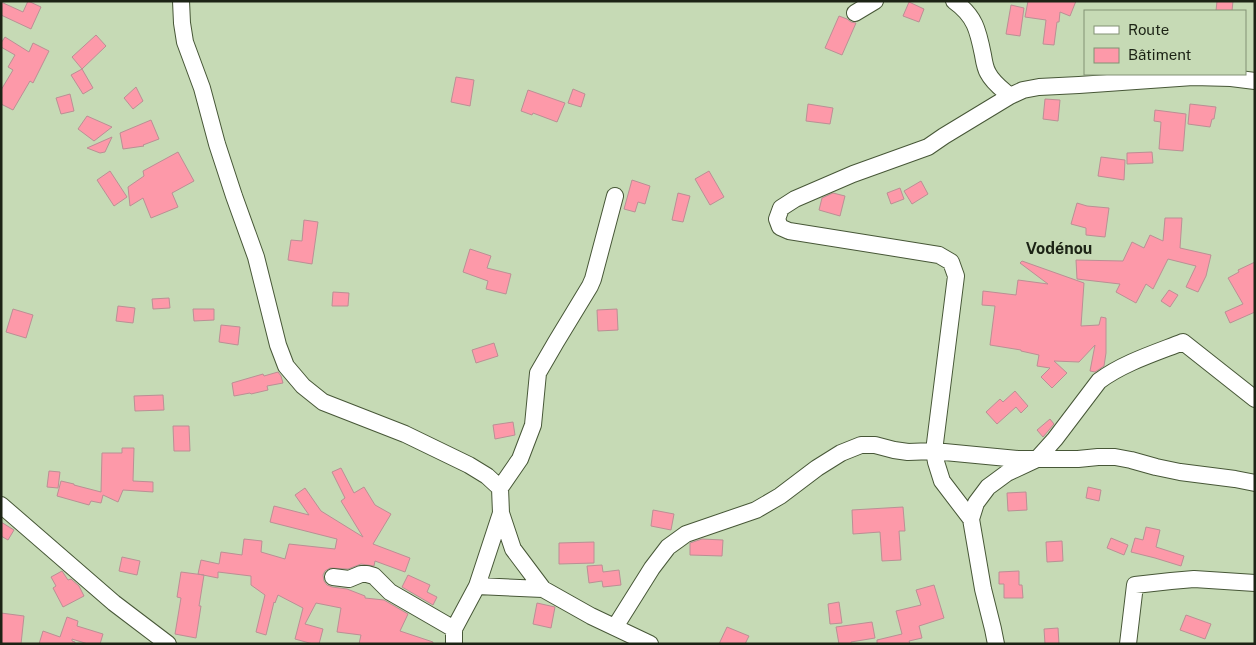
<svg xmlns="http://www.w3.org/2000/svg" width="1256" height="645" viewBox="0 0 1256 645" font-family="'Public Sans',sans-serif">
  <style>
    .building { fill: #fd99a9; stroke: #bb8f94 }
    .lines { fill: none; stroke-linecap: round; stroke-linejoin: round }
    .minor-casing { stroke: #475737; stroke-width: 18 }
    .minor { stroke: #fff; stroke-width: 16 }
    .labels { text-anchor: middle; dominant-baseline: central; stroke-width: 5; stroke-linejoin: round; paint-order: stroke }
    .quarter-label { font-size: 16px; font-weight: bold; fill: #1c2315; stroke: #c6dab5 }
  </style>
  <rect width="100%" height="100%" fill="#c6dab5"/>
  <!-- building -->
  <path class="building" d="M28 1 41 7 31 29 1 15V2L23 12Z
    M1028 1H1076L1070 16 1060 12 1059 22H1057L1054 45 1043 44 1046 20 1025 17Z
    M1217 1H1233L1232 11H1216Z
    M909 2 924 9 919 22 903 16Z
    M1011 5 1024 8 1020 36 1006 34Z
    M839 16 847 19 851 22 856 23 842 55 825 48Z
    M96 35 106 46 82 69 72 57Z
    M5 37 29 52 33 43 49 51 33 83 30 81 13 110 1 104V90L13 70 8 67 15 55 1 47V43Z
    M82 69 93 88 83 94 71 75Z
    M456 77 474 80 470 106 451 102Z
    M136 87 143 101 133 109 124 98Z
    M573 89 585 94 581 107 568 103Z
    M528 90 565 103 557 122 533 113 532 115 521 111Z
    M70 94 74 111 61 114 56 98Z
    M1045 99 1060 100 1058 121 1043 119Z
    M808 104 833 108 830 124 806 121Z
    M1190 104 1216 107 1214 119H1212L1210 127 1188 124Z
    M1155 110 1186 114 1183 151 1159 149 1161 122 1154 121Z
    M87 116 112 127 94 141 78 129Z
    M151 120 159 139 143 145 144 146 123 149 120 133Z
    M112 137 105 152 100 153 87 148Z
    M178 152 194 181 172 193 178 207 151 218 143 198 130 206 128 187 144 176 143 171Z
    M1152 152 1153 163 1127 164V153Z
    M1101 157 1125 160 1124 180 1098 176Z
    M110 171 127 197 114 206 97 180Z
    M709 171 724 197 710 205 695 179Z
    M632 180 650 186 645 204 638 202 635 212 624 209Z
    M921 181 928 194 912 204 904 191Z
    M900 188 904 199 891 204 887 193Z
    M678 193 690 196 683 222 672 220Z
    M833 193 845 196 840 216 819 210 822 198Z
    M1077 203 1087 206 1109 208 1105 237 1086 235V228L1071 224Z
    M1165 218H1182L1180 248 1211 255 1206 276 1198 292 1186 287 1196 266 1168 259 1153 289 1146 284 1136 303 1116 292 1120 284 1077 279 1076 260 1123 261 1132 242 1144 248 1150 235 1163 241Z
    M304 220 318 222 312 264 288 260 291 240 302 241Z
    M470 249 491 256 487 268 511 274 506 294 486 289 488 281 463 272Z
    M1022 261 1084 283 1081 326 1099 325 1101 317 1106 318V353L1104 366 1095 372 1090 371 1095 345 1079 362 1054 361 1067 373 1052 388 1041 377 1050 368 1037 366 1039 355 1021 351V350L990 345 995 306 982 305 983 291 1016 295 1018 280 1048 284 1020 263Z
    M1255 262V312L1230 323 1225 312 1243 304 1228 278 1239 272 1238 270Z
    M1169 290 1178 295 1170 307 1161 301Z
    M333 292 349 293 348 306H332Z
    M169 298 170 308 153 309 152 299Z
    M118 306 135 308 133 323 116 321Z
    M13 309 33 315 26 338 6 332Z
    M193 309H214V320L194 321Z
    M617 309 618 330 598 331 597 310Z
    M221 325 240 327 238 345 219 342Z
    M494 343 498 356 476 363 472 350Z
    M278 372 281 376 283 383 267 386 268 390 251 394 250 393 234 396 232 383 263 374 264 376Z
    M1015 391 1028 406 1021 413 1016 407 997 424 986 412 1000 399 1003 402Z
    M163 395 164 410 135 411 134 396Z
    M1050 419 1054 424 1043 437 1037 430Z
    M513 422 515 435 495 439 493 425Z
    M173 426H189L190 451H174Z
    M122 448H134L133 481 153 482V492L123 490 118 502 103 495 101 503 91 501 89 505 57 496 61 481 74 484V485L101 492 102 453H122Z
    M341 468 354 493 364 487 375 505 391 514 373 544 410 558 405 572 375 561 374 566 361 564 348 569 330 568 325 571 323 575 324 581 327 585 332 587 347 589 365 596V598L384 600 408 614 400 631 433 642V644H359L361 635 337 632 341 608 316 603 305 624 323 629 319 644H313L295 639 303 608 278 595 275 603 274 602 266 635 256 632 265 595 251 585V576L218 572V578L198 574 201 560 219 564 221 552 242 555 244 539 262 541 261 552 285 559 289 544 335 549 337 539 270 522 274 506 309 515 295 495 305 488 321 511 363 537 341 501 345 498 332 472Z
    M49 471 60 472 58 488 47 487Z
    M1088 487 1101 490 1099 501 1086 498Z
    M1026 492 1027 510 1008 511 1007 493Z
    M903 507 905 531H899L901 560 882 561 880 532 853 534 852 510Z
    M653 510 674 514 671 530 651 526Z
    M1 522 14 530 8 540 1 536Z
    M1146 527 1160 530 1156 547 1184 556 1181 566 1155 558 1131 552 1135 538 1143 540Z
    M1111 538 1128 545 1124 555 1107 548Z
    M702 539 723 540 722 556 690 555V543Z
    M1062 541 1063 561 1047 562 1046 542Z
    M594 542V563L559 564V543Z
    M122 557 140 561 137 575 119 571Z
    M602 565 603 572 619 570 621 585 603 587 602 581 589 583 587 566Z
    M62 571 68 580 71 579 79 586 84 596 63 607 53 588 56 586 51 577Z
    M1019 571V585H1022L1023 598H1004V584H999V572Z
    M181 572 204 575 199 606H201L196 638 175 634 181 598 177 597Z
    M408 575 430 585 427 592 437 597 433 605 402 587Z
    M934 585 944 618 919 626 922 638 909 641 910 644H877V640L902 634 896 611 921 605 916 590Z
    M839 602 842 623 830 624 828 604Z
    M537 603 555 607 551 628 533 624Z
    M1 613 24 616 21 644H1Z
    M1186 615 1211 624 1205 639 1180 630Z
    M67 617 78 621 77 626 103 634 100 644H88L72 639V641L75 642V644H39L43 631 60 637Z
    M872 622 875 638 851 642V644H839L836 627Z
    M727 627 749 636 745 644H719Z
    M1058 628 1059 644H1045L1044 629Z"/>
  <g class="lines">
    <!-- minor casing -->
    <g class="minor-casing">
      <path id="minor" d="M181 1 182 23 185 42 202 88 217 144 234 196 256 257 278 345 286 366 303 386 323 402 405 434 469 465 487 476 500 488 501 513 477 586 454 629V644
        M954 1C975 16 978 30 983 55 984 61 985 68 988 73 993 83 1002 89 1010 96
        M855 13 875 1
        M500 488 520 459 533 425 538 373 556 342 590 286 593 279 615 196
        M1 505 114 603 168 644
        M501 513 513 549 543 589 591 616 650 644
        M971 519 942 481 936 462 934 451 956 276 951 262 939 255 789 231 780 227 777 219 781 208 795 199 853 174 928 147 944 136 1010 96 1023 90 1039 87 1079 85 1193 77 1231 78 1255 81
        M333 577 349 579 361 574H367L374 576 390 592 454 629
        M477 586 543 589
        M615 627 652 568 668 547 686 534 756 510 780 496 817 468 841 453 861 445H875L894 450 908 452 934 451 1018 459H1078L1098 457H1115L1131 460 1156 467 1180 472 1235 479 1255 483
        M996 644 993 629 983 589 971 519 976 503 988 487 1007 473 1037 459 1055 439 1099 381C1123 363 1155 353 1183 342L1255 399
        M1128 644 1135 585 1171 581 1194 579 1255 583"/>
    </g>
    <!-- minor -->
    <use href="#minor" class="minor"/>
  </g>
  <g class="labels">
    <!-- quarter labels -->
    <g class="quarter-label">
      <text x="1059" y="248">Vodénou</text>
    </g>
  </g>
  <!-- border -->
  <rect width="1256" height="645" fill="none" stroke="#1c2315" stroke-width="5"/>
  <!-- legend -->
  <rect x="1084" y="10" width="162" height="65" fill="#c6dab5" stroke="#829175"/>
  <rect x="1094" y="26" width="25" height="8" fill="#ffffff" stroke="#829175"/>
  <text x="1128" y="35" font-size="15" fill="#1c2315">Route</text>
  <rect x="1094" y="48" width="25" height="15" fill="#fd99a9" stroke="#829175"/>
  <text x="1128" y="60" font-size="15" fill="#1c2315">Bâtiment</text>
</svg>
